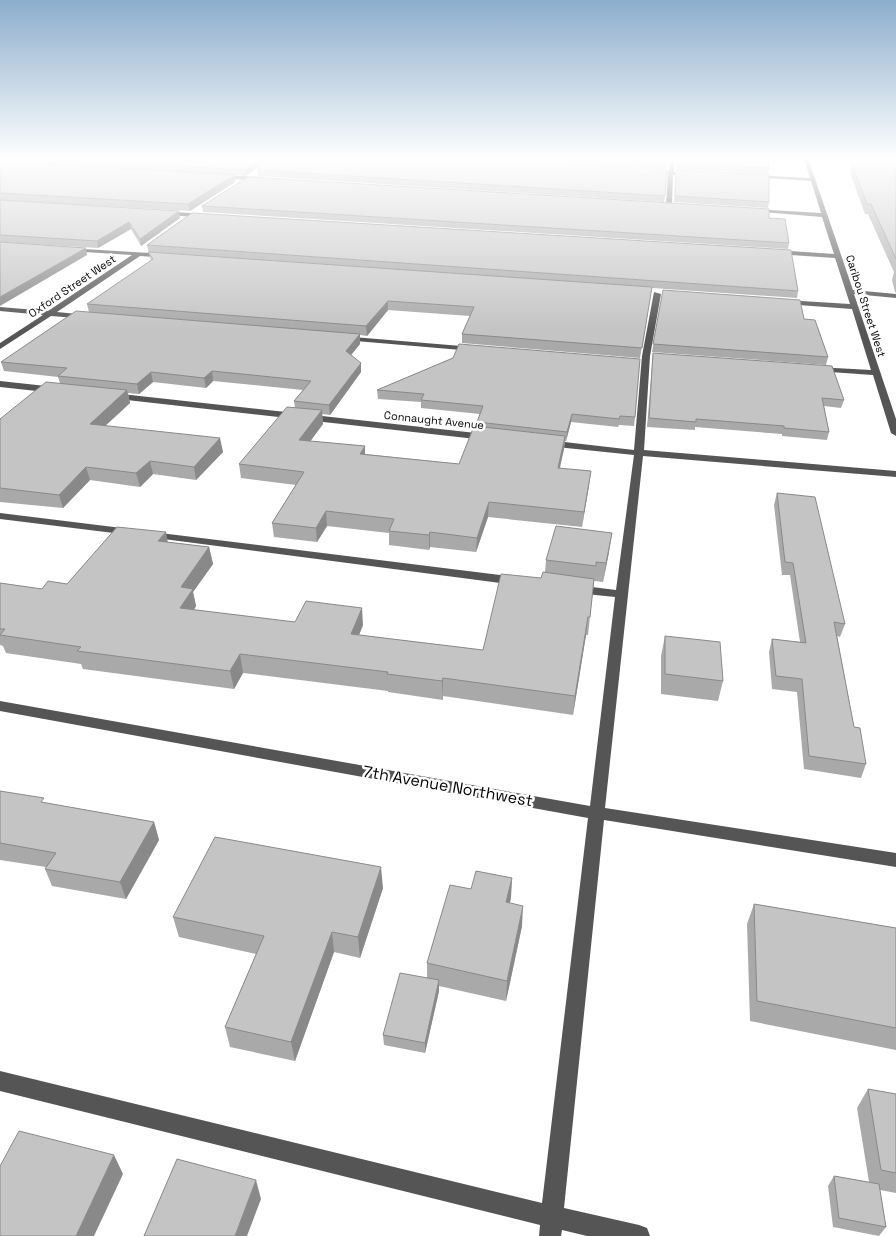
<svg xmlns="http://www.w3.org/2000/svg" width="896" height="1236" viewBox="0 0 896 1236" font-family="'Space Grotesk',sans-serif">
  <style>
    .lines { fill: none; stroke-linecap: round; stroke-linejoin: round }
    .minor { fill: #555; fill-rule: evenodd }
    .wall { fill: #a9a9a9 }
    .shaded-wall { fill: #898989 }
    .building { fill: #c4c4c4; stroke: #898989 }
    .labels { text-anchor: middle; dominant-baseline: central; stroke-width: 5; stroke-linejoin: round; paint-order: stroke }
    .far-street-label { font-size: 11px; fill: #000; stroke: #fff }
    .near-street-label { font-size: 16px; fill: #000; stroke: #fff }
  </style>
  <rect width="100%" height="100%" fill="#fff"/>
  <g class="lines">
    <!-- minor -->
    <path class="minor" d="M670 158H674V172L693 174 673 175 672 205 669 207 666 205 668 174 648 172 669 171Z
      M804 158H808L853 290 896 294V298L854 294 896 419V436L891 433 873 375 816 371 812 369 816 367 871 370 852 309 785 304 781 302 785 300 850 304 835 258 776 254 773 252 776 250 834 254 822 217 751 211 754 209 821 213 811 181 750 177 753 175 810 178Z
      M821 158 896 161V163L823 159Z
      M220 175 262 177 265 179 262 181 218 178Z
      M162 211 204 214 207 216 204 218 160 214Z
      M67 248 166 254 169 256 166 258 140 256 57 312 87 315 91 317 90 319 51 316 0 349V343L43 315 0 311V307L48 311 132 255 69 251 67 250Z
      M654 292 661 294 650 356 644 450 896 471V477L643 456 605 808 896 853V867L604 820 564 1208 639 1225 647 1228 650 1236H587L562 1230 561 1236H539L540 1225 0 1091V1071L542 1203 588 818 0 711V701L590 806 615 597 576 593 570 589 576 585 616 590 634 455 547 446 542 443 547 440 634 450 642 356Z
      M341 336 473 347 477 349 473 351 344 340 340 338Z
      M0 381 55 387 59 390 55 393 0 387Z
      M112 393 485 434 490 437 485 440 109 398V394Z
      M0 513 130 529 136 532 130 535 0 519Z
      M152 532 516 577 522 581 516 585 148 537 146 535Z"/>
  </g>
  <!-- wall -->
  <path class="wall" d="M0 158H272L245 176 234 175 235 182 190 211 0 200Z
    M455 158H669L667 169Z
    M676 158H768L769 168 768 174 676 169Z
    M861 158H896V293L895 292 892 280 894 272 868 214H865L850 173 852 164H861L860 163Z
    M257 170 665 196 664 202 258 176Z
    M676 170 769 202 768 208 674 202Z
    M0 200 180 218 141 246 131 229 98 248 0 242Z
    M202 206 769 218 789 243 788 249 203 212Z
    M147 245 798 291 797 298 652 288 640 358 462 343V334L470 316 388 310 367 336 360 335V344L351 355 361 372 330 415 322 414 323 424 310 441 365 446V454L459 464 477 427V422L480 414 421 408V402L378 399 377 390 453 358 635 417 634 426 619 425 618 427 571 422 566 441H565L564 449 560 468 589 485 582 527 488 517 476 552 430 547 429 550 389 545V533L327 526 317 542 274 537 272 523 296 485 241 478 239 464 295 408 294 401 303 390 213 381 206 388 153 382 139 394 128 393 130 403 105 426 223 452 196 480 153 474 140 487 90 480 63 508 0 502V419L60 383 58 377 4 371 1 362 89 312 87 304 151 261Z
    M663 290 804 319 828 357 826 365 652 352Z
    M653 353 844 400 841 408 824 406 829 432 827 440 782 436V434L695 427V430L647 427Z
    M777 493 845 624 840 637 837 636 854 727 866 764 861 778 804 769 797 692 772 689 769 652 772 639 800 642 790 575H782L774 505Z
    M168 542 209 547 213 564 193 592 196 606 194 610 295 622 363 625 359 635 483 650 545 572 546 560 609 552 603 582 594 581 588 635H586L573 715 443 696V700L388 692V691L243 673 234 689 83 669 81 664 6 653 3 646 0 645V583L42 589 67 584Z
    M665 636 723 681 718 701 661 694V656Z
    M0 791 46 803 154 822 159 840 126 899 52 886 45 869 46 867 0 860Z
    M512 878 510 903 522 926 506 1001 439 986V991L425 1053 384 1045 383 1035 427 978V963L471 889Z
    M383 888 360 958 334 952 295 1061 230 1047 225 1027 256 954 179 937 173 917Z
    M754 904 896 928V1050L750 1021 747 924Z
    M868 1089 896 1094V1193L880 1190 886 1227 879 1236 833 1227 828 1186 834 1176 869 1182 857 1108Z"/>
  <!-- shaded-wall -->
  <path class="shaded-wall" d="M263 158H272L245 176V170Z
    M234 175 235 182 190 211 188 204Z
    M179 211 180 218 141 246 140 239Z
    M129 222 131 229 98 248 97 241Z
    M86 248 87 255 0 306V297Z
    M388 301V310L367 336 366 326Z
    M360 334V344L346 361V351Z
    M361 363V372L330 415 329 405Z
    M212 371 213 381 206 388 204 378Z
    M151 372 153 382 139 394 137 384Z
    M127 390 130 403 93 437 90 424Z
    M322 410 323 424 301 454 299 440Z
    M572 414 571 422 566 441 567 432Z
    M565 436 564 449 556 482 558 468Z
    M220 438 223 452 196 480 194 467Z
    M365 446V460L360 454Z
    M150 461 153 474 140 487 136 473Z
    M86 467 90 480 63 508 59 495Z
    M591 471 589 485 582 527 584 512Z
    M489 502 488 517 476 552 477 538Z
    M326 511 327 526 317 542 316 528Z
    M166 532 169 549 158 541Z
    M430 532V547L429 550V535Z
    M612 533 609 552 603 582 606 563Z
    M209 547 213 564 193 592 196 606 184 625 180 608 181 587Z
    M362 608 363 625 352 652 351 634Z
    M588 617 586 635 573 715 575 696Z
    M240 654 243 673 234 689 230 671Z
    M443 678V700L442 681Z
    M154 822 159 840 126 899 120 882Z
    M381 867 383 888 360 958 358 937Z
    M512 878 511 898 505 923 506 902Z
    M523 906 522 926 506 1001 507 981Z
    M332 932 334 952 295 1061 291 1042Z
    M439 980V991L425 1053V1043Z
    M114 1155 123 1174 94 1236H76Z
    M256 1180 261 1199 247 1236H235Z"/>
  <!-- building -->
  <path class="building" d="M47 158H263L245 170Z
    M276 158H455L667 170 665 196 257 170Z
    M570 158H669L668 163Z
    M677 158H768L769 168 677 163Z
    M865 158H896V259L871 204H867L852 164H868Z
    M0 161 234 175 188 204 0 193Z
    M676 170 769 175V202L675 196Z
    M248 177 769 209V218L785 219 789 243 202 206Z
    M0 200 179 211 140 239 129 222 97 241 0 235Z
    M192 213 791 250 798 291 147 245Z
    M0 242 86 248 0 297Z
    M148 252 652 287 642 348 462 334 474 307 388 301 366 326 87 304 153 259Z
    M663 290 800 300 804 319 815 320 828 357 653 344Z
    M76 311 360 334 346 351 361 363 329 405 294 401 311 381 212 371 204 378 151 372 137 384 58 376 67 368 1 362Z
    M459 344 640 359 635 417 620 416 619 419 572 414 567 432 477 422 483 406 421 400 424 394 377 390 453 358Z
    M653 353 832 366 844 400 822 398 829 432 784 428V426L696 419V422L649 418Z
    M46 382 127 390 90 424 220 438 194 467 150 461 136 473 86 467 59 495 0 488V419Z
    M287 407 322 410 299 440 365 446 360 454 459 464 474 426 565 436 558 468 591 471 584 512 489 502 477 538 430 532 429 535 389 531 394 519 326 511 316 528 272 523 304 472 239 464Z
    M777 493 815 497 845 624 834 622 854 727 860 728 866 764 809 756 802 679 776 676 772 639 806 643 793 563 785 562Z
    M556 526 612 533 606 563 596 562V566L546 560Z
    M117 527 166 532 158 541 209 547 181 587 193 589 180 608 295 622 306 601 362 608 351 634 483 650 501 574 541 578 543 572 594 579 590 617H588L575 696 443 678 442 681 387 674 388 672 240 654 230 671 77 651 81 647 0 635 5 629H0V583L42 589 48 581 67 584Z
    M665 636 720 642 723 681 665 674Z
    M0 791 44 798 41 802 154 822 120 882 45 869 56 853 0 843Z
    M215 837 381 867 358 937 332 932 291 1042 225 1027 264 936 173 917Z
    M476 871 512 878 506 902 523 906 507 981 427 963 450 885 471 889Z
    M754 904 896 928V1028L757 1001Z
    M400 973 439 980 425 1043 383 1035Z
    M868 1089 896 1094V1173L881 1170Z
    M19 1131 114 1155 76 1236H0V1166Z
    M177 1159 256 1180 235 1236H144Z
    M834 1176 879 1184 886 1227 839 1218Z"/>
  <!-- sky -->
  <linearGradient id="sky" x2="0" y2="1"><stop stop-color="#8cadcc"/><stop offset="0.48" stop-color="#fff"/><stop offset="1" stop-color="#fff" stop-opacity="0"/></linearGradient>
  <rect width="896" height="331" fill="url(#sky)"/>
  <g class="labels">
    <!-- far-street labels -->
    <g class="far-street-label">
      <text transform="translate(72 286) rotate(-34)">Oxford Street West</text>
      <text transform="translate(866 306) rotate(72)">Caribou Street West</text>
      <text transform="translate(434 420) rotate(6)">Connaught Avenue</text>
    </g>
    <!-- near-street labels -->
    <g class="near-street-label">
      <text transform="translate(448 786) rotate(10)">7th Avenue Northwest</text>
    </g>
  </g>
</svg>
